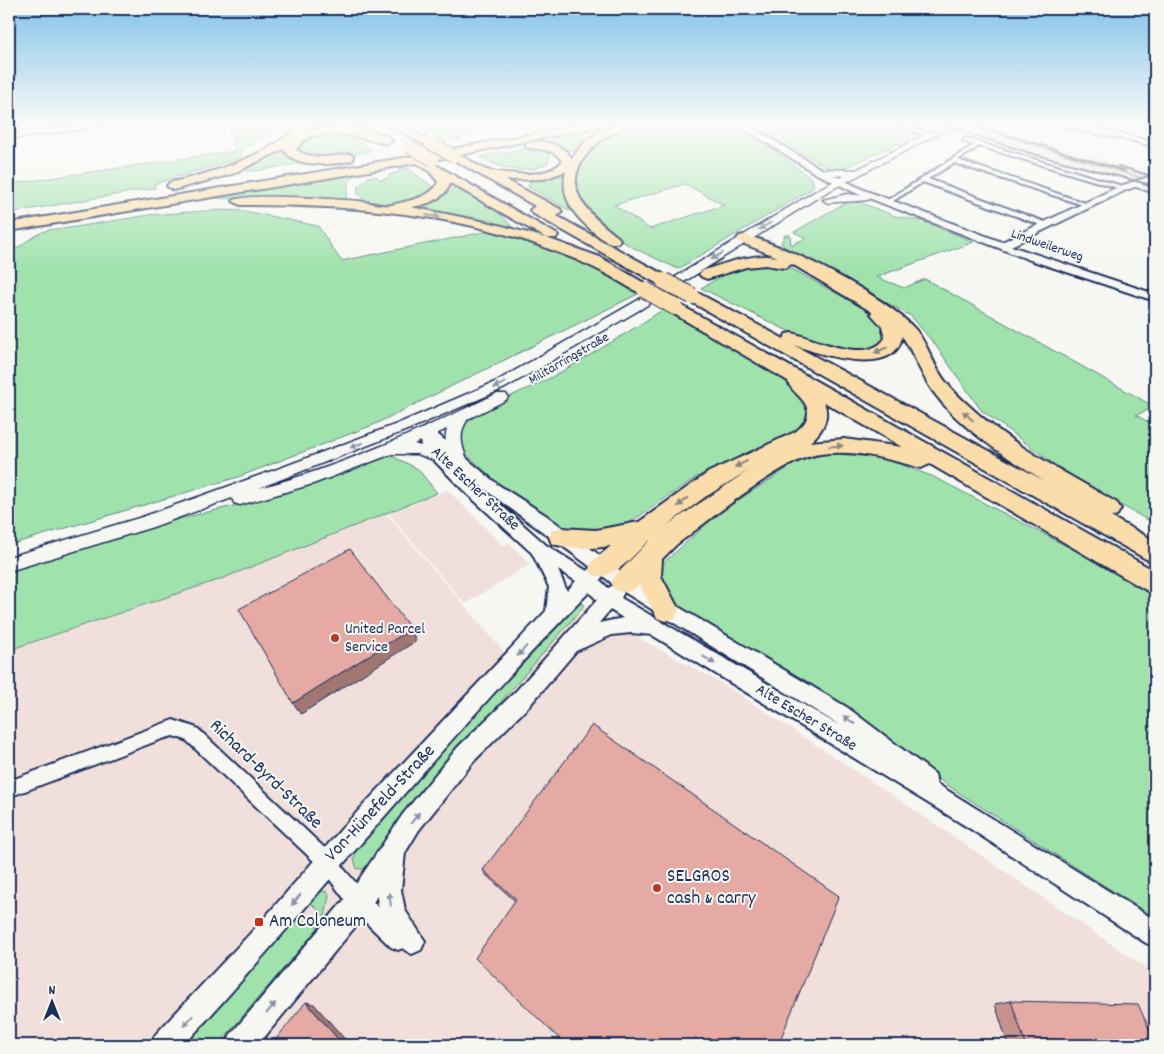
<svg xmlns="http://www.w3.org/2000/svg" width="1164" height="1054" viewBox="0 0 1164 1054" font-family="Dekko,sans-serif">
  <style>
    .built { fill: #f1dfdb }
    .green { fill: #a0e2ac; stroke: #5e8885; fill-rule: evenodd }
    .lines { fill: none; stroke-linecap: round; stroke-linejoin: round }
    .minor-casing { stroke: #1b2f5e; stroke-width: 4 }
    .tertiary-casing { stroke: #1b2f5e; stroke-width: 4 }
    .secondary-casing { stroke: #1b2f5e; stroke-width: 3 }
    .motorway-casing { stroke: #1b2f5e; stroke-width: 4 }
    .minor { fill: #f6f6f2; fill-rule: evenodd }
    .tertiary { fill: #f6f6f2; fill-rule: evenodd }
    .secondary { fill: #f6f6f2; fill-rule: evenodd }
    .motorway { fill: #faddab; fill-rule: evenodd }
    .rail { stroke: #1b2f5e; stroke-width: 2 }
    .motorway-bridge-far1-casing { stroke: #1b2f5e; stroke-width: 14; stroke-linecap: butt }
    .motorway-bridge-casing { stroke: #1b2f5e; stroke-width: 18; stroke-linecap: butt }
    .motorway-bridge-far1 { stroke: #faddab; stroke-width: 12 }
    .motorway-bridge { stroke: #faddab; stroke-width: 16 }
    .wall { fill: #c5928d; stroke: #1b2f5e }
    .shaded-wall { fill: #a07773; stroke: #1b2f5e }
    .building { fill: #e5aaa4; stroke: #1b2f5e }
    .oneway { fill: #8a8684 }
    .oneway2 { fill: #8892a8 }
    .poi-dot { fill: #c8321e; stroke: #f6f6f2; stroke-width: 2 }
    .labels { text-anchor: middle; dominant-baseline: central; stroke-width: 4; stroke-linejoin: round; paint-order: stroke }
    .far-street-label { font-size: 14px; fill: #1b2f5e; stroke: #f6f6f2 }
    .street-label { font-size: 16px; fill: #1b2f5e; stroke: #f6f6f2 }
    .poi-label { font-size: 16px; fill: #1b2f5e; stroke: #f6f6f2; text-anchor: start }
    .near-street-label { font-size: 19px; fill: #1b2f5e; stroke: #f6f6f2 }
    .near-poi-label { font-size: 19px; fill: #1b2f5e; stroke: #f6f6f2; text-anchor: start }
  </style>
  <rect width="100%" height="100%" fill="#f6f6f2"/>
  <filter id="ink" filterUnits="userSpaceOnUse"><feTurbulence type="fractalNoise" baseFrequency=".02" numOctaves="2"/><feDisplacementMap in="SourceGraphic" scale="10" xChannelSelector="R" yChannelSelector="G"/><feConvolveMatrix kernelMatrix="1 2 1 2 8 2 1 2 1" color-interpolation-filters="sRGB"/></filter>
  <g filter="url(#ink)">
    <!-- built -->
    <path class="built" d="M934 124H984L1155 176V187L1032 155Z
      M448 490 503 546 509 543 530 564 465 604 389 514Z
      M385 513 505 653 579 605 728 687 919 813 1155 974V1045H9V651L221 579Z"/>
    <!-- green -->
    <path class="green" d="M226 124H275V128L241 151V158L154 184 155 188 9 213V184L236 151Z
      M312 124H355L363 129 336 128 303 133Z
      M431 124 433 127C447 130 467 137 477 124H489L476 132 462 135 461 138 445 141 416 125Z
      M637 124H733L756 137 812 179 814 185 810 190 678 269C646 253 601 237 581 205 577 200 576 192 574 186 583 147 601 138 637 124ZM685 184 724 205 650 229 614 205Z
      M749 124H895L920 134 840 170H832Z
      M963 124H970L1155 182Z
      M339 133 355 139 372 150C351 156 318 164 298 151L297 148 303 141 312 137Z
      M581 134 586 136 574 151 547 143 552 139Z
      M532 148 550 154 548 163C528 175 500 170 481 157L492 154Z
      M281 151 294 160 309 162 255 171 243 170Z
      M404 168 410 170 435 189C418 202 374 212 358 194V187L369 177 376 176 380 180 389 178V175L399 172 398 169Z
      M567 174 563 185 570 211 528 187 531 180Z
      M355 175 349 180 346 201 211 198Z
      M454 188C476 198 497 207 512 227L413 209 438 200Z
      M859 202 895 216 922 221 974 242 876 277 904 288 925 279 1155 407 1136 415 1155 426V524L1074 479 981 410 936 346 911 316 788 250 781 243 785 235H790L791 244 795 245 793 244 806 238 794 232 845 203Z
      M219 210 245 211 318 226 341 261 489 231 561 253 642 292 373 425 238 477 9 545V254C27 242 40 227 63 229L149 215Z
      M753 264 785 266 796 271 872 313 889 332 881 347 850 352 794 334 701 288 731 271Z
      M667 307 788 381 806 400 809 414 798 431 764 448 698 476 619 530 568 531 543 512 506 491 459 447V430C474 410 528 389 552 377 591 355 629 332 667 307Z
      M828 453 878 456 934 477 1155 592V918L953 789 915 763 878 730 702 619C676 605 658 600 660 566L720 512 797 462Z
      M390 455 418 469 437 493 221 579 9 650V569L167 522 286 493Z
      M575 600 584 605 579 612 452 758 369 868 357 869 354 859 357 847Z
      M316 890 327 892 329 895 325 917 307 899Z
      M299 909 318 928 218 1045H177Z"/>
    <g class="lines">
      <!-- minor casing -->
      <g class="minor-casing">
        <path id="minor" d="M97 124H117L9 139V135Z
          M894 124H903L934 136 929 137Z
          M1048 124C1084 124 1121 133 1155 143V147L1130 140Z
          M965 138 1125 187 1126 188 1121 189 979 146 958 160 1091 205 1086 206 954 163 928 179 1053 225 1046 227 923 182 890 203H886V201L974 145 963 141Z
          M1132 182 1155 189V193L1130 185 1129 184Z
          M173 720 197 728 333 856 366 895 405 933 408 940 405 947 398 950 391 947 352 909 321 868 186 740 173 736 162 739 9 797V781Z"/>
      </g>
      <!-- tertiary casing -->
      <g class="tertiary-casing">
        <path id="tertiary" d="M737 124H746L821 169 864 190 1002 242 1120 186 1155 175V180L1126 190 1011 246 1155 294V301L1030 260 858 194 815 173Z
          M426 427 435 432 497 484 547 516 630 578 848 708 935 774 937 784 1155 920V947L1146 943 969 828 652 635 631 633 612 635 576 651 530 705 474 761 419 830 405 853 401 890 405 910 425 941 421 950 412 954C392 946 378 917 377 896L368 911 258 1045H226L230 1035 350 893 403 814 458 747 516 691 597 600 589 592C447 737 320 895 184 1045H151L155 1035 260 923 344 826 546 611 549 587 532 553 465 492 421 447 419 432ZM458 467C500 504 548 534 592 568L587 571 546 545ZM558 570 576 581 567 591ZM603 576 614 585 608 588 600 580ZM624 592 834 722 840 726 621 598ZM610 610 623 618 599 623Z"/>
      </g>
      <!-- secondary casing -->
      <g class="secondary-casing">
        <path id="secondary" d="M946 124H957L825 193 641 309 505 388 407 430 259 488C341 467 419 431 496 394H506L508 397 506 400 468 419C458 433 461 446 468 461L466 465H454C448 454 443 442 447 429L414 444 445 453 447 457 445 461 439 462 417 454H392L313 484 240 505 234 503 232 498 153 527 9 571V557L142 517 283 467 397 424 495 382 633 303 819 189 844 176 818 174 815 173V169L856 170Z
          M847 194 865 196 870 199C866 202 837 201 828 203L823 200Z"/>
      </g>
      <!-- motorway casing -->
      <g class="motorway-casing">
        <path id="motorway" d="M302 124H314L307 132C327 127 375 124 392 141L386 144C362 138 312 121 296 150 312 160 331 157 349 154L353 156V160C336 165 293 169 284 149L232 174 173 190 167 186 169 183C217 171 264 158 302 124Z
          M385 124H399L436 143 430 146 426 145Z
          M586 124H610L460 155C469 159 482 170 491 171 512 174 545 179 562 162 555 147 540 151 526 147V143C542 139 564 144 572 159 585 138 604 124 628 124 620 132 607 134 599 142 554 181 582 210 618 237L620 240 618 243H608C583 224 558 205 566 171L544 179 506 180 560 209 562 212 557 216 670 278 672 281 670 284H658L532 213 530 210 535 206 449 157 429 161 558 235 556 238H546L600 257 651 287 653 290 651 293C639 296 630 287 620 282 593 265 563 254 533 243 440 211 338 205 240 205L233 201C241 192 341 200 358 201 367 202 384 207 392 205 405 201 433 198 438 182L429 171 417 163 9 231V223L409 157ZM450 183 546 238 491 223 411 207C426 205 446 199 450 183Z
          M744 235C787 245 885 296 915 329 926 342 931 358 939 372 946 384 956 394 966 403 1010 445 1065 472 1117 503L1121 509 1117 515 1111 517 1155 541V562L1146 559 686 299 684 296 686 293H698L784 339 786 334 792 333C816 339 868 365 885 338L882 326 871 314 872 312 792 264 785 268 765 265 746 267 707 279 702 277 699 274 702 271C726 263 752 253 778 257L739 242 737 239 739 236ZM902 336C914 353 920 373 932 390 960 429 1004 455 1043 480L794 345C819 354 896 379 902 336Z
          M675 302 1155 571V593L1146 590 930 464 921 468C888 459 855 449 820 454 781 459 710 520 676 545L662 559 661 576 679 610 675 618 666 621 657 618 639 584C631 592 626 594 615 590L611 583 615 576 651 539C635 552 615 582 593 575L589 568 593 561 611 546C592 549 571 549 552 544L549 537 552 530 561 528 596 530 639 522 709 472 795 432C827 407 790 395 788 381L669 311 667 307 669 303ZM824 402 902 447 844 439 810 442C823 431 830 418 824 402ZM749 470 666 526 705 497Z"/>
      </g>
      <!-- minor -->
      <use href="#minor" class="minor"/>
      <!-- tertiary -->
      <use href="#tertiary" class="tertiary"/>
      <!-- secondary -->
      <use href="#secondary" class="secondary"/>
      <!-- motorway -->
      <use href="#motorway" class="motorway"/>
      <!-- rail -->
      <path class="rail" d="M939 124 1033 154 1155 186
        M972 124 1125 171
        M1118 166 1155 177"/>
      <!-- motorway-bridge-far1 casing -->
      <g class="motorway-bridge-far1-casing">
        <path id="motorway-bridge-far1" d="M430 143 454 156
          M410 147 433 160"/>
      </g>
      <!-- motorway-bridge casing -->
      <g class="motorway-bridge-casing">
        <path id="motorway-bridge" d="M664 281 692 296
          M645 290 675 307"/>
      </g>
      <!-- motorway-bridge-far1 -->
      <use href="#motorway-bridge-far1" class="motorway-bridge-far1"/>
      <!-- motorway-bridge -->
      <use href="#motorway-bridge" class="motorway-bridge"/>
    </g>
    <!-- wall -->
    <path class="wall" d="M483 870 839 896 515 901 486 875Z
      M1011 1001 1155 1045H1008L995 1004Z"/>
    <!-- shaded-wall -->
    <path class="shaded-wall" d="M411 629 416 641 301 714 293 703Z
      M306 1002 314 1004 350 1045H343Z"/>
    <!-- building -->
    <path class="building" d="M350 549 411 629 293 703 239 609Z
      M592 725 839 896 778 1045H566L475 958 516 899 483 870Z
      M1011 1001 1138 1004 1155 1042V1045H1026Z
      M306 1002 343 1045H271Z"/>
    <!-- one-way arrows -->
    <defs><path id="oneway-solid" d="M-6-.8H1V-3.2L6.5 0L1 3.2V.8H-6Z" transform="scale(1.25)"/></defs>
    <g class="oneway">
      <use href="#oneway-solid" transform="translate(433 216) rotate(8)"/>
      <use href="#oneway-solid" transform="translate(881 350) rotate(157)"/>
      <use href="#oneway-solid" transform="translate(968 416) rotate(-138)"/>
      <use href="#oneway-solid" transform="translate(836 446) rotate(-3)"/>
      <use href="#oneway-solid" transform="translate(741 464) rotate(154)"/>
      <use href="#oneway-solid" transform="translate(683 502) rotate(142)"/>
    </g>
    <g class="oneway2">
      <use href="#oneway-solid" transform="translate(765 226) rotate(149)"/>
      <use href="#oneway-solid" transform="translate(717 256) rotate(148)"/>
      <use href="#oneway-solid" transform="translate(500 385) rotate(154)"/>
      <use href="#oneway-solid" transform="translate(357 445) rotate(159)"/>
      <use href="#oneway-solid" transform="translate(522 651) rotate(132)"/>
      <use href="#oneway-solid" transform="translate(709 660) rotate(31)"/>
      <use href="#oneway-solid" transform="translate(849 720) rotate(-145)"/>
      <use href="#oneway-solid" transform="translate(415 818) rotate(-52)"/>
      <use href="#oneway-solid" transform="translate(390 899) rotate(-97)"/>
      <use href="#oneway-solid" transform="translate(296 900) rotate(129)"/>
      <use href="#oneway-solid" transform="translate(271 1008) rotate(-50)"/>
      <use href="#oneway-solid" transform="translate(188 1021) rotate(133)"/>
    </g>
  </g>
  <!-- sky -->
  <linearGradient id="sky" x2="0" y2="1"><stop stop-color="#83c3e9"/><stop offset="0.46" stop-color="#fbfbf9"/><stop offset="1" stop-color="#fbfbf9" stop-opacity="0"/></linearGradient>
  <rect width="1164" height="272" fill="url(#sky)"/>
  <!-- markers -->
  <g class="poi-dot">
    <circle cx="335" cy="638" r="5"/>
    <circle cx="657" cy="888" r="5"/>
    <rect x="254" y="917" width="10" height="10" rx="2.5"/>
  </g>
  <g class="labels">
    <!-- far-street labels -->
    <g class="far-street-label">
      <text transform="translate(1047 246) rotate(19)">Lindweilerweg</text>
      <text transform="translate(569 359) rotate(-30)">Militärringstraße</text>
    </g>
    <!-- street labels -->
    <g class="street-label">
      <text transform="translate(475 489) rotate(43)">Alte Escher Straße</text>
      <text transform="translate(806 718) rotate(31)">Alte Escher Straße</text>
    </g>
    <!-- poi labels -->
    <g class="poi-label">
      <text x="345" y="629">United Parcel<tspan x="345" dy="18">Service</tspan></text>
    </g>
    <!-- near-street labels -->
    <g class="near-street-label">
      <text transform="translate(265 775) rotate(44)">Richard-Byrd-Straße</text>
      <text transform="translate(381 804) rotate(-47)">Von-Hünefeld-Straße</text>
    </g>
    <!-- near-poi labels -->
    <g class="near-poi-label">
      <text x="667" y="877">SELGROS<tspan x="667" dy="22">cash &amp; carry</tspan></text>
      <text x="269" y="922">Am Coloneum</text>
    </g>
  </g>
  <!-- margin -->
  <rect width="1164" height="1054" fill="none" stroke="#f6f6f2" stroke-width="30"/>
  <rect x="15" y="15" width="1134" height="1024" fill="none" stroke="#1b2f5e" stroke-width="2" filter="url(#ink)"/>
  <!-- north arrow -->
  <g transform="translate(52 1002)" stroke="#f6f6f2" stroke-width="4" paint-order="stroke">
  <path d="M0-4L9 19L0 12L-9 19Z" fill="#1b2f5e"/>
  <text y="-8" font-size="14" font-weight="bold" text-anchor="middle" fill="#1b2f5e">N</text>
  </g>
</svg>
